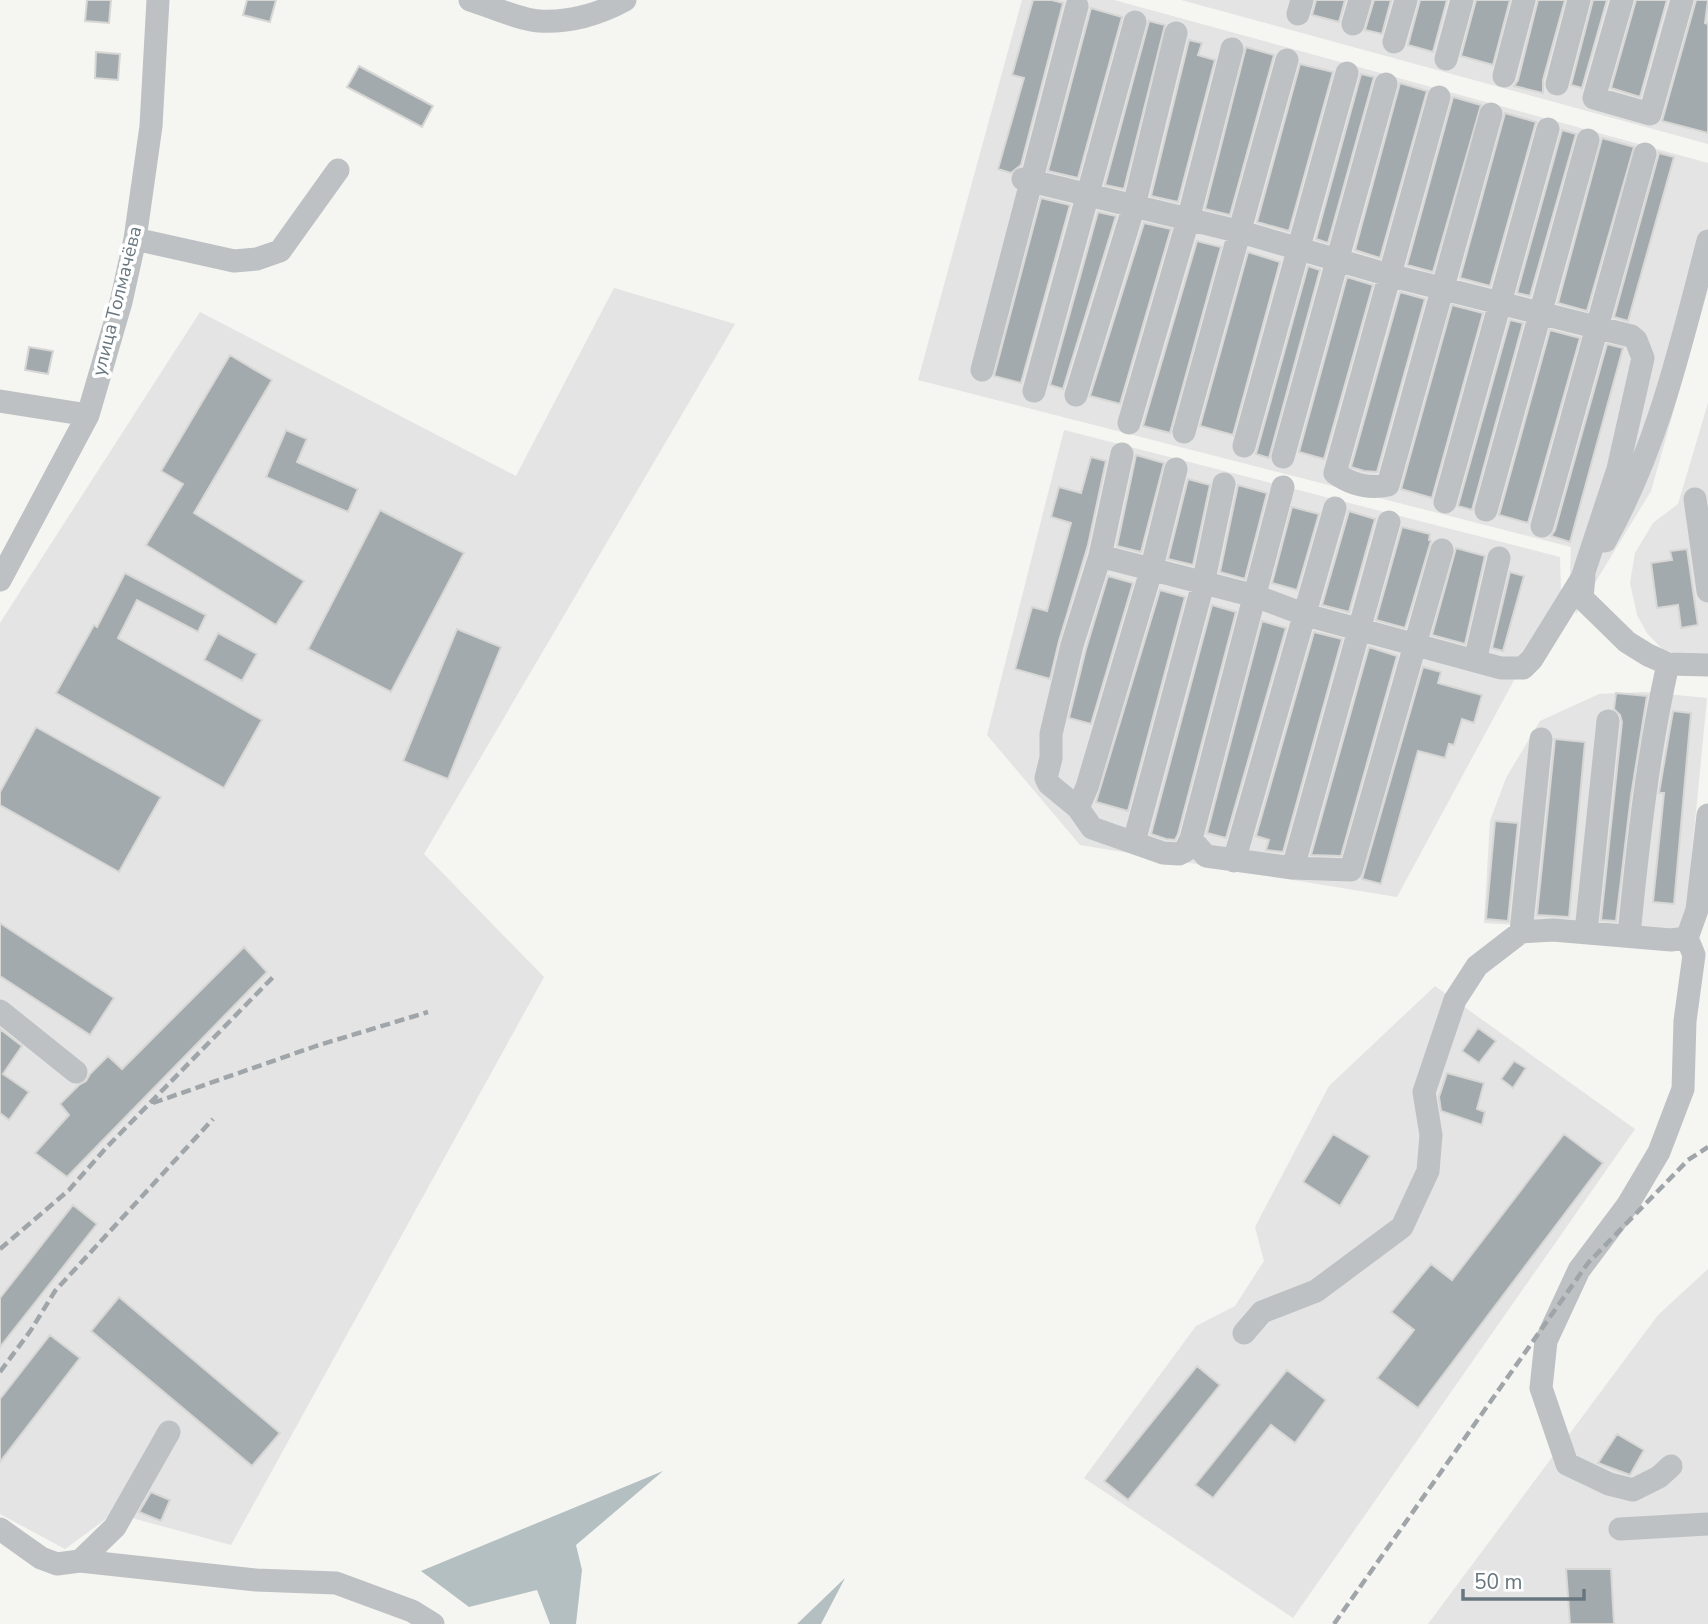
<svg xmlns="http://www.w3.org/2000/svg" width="1708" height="1624" viewBox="0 0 1708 1624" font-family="'Nunito Sans',sans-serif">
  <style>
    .built { fill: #e3e4e3 }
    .water { fill: #b4bfc2 }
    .building { fill: #a3aaae; stroke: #d7d7d5; stroke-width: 2 }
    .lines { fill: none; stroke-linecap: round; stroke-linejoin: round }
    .minor { stroke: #bdc1c3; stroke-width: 23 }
    .rail { stroke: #9fa5a9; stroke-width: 4.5; stroke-dasharray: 10 5; stroke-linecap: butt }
    .labels { text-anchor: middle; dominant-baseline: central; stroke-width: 7; stroke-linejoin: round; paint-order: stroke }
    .street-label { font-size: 19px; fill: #68777f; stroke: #fff }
  </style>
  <rect width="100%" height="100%" fill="#f5f5f2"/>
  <!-- built -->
  <path class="built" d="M1022 0H1114L1708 163V289L1651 491 1576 614 1570 573 1571 547 918 380Z
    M1181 0H1708V144Z
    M614 288 735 324 424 854 544 977 231 1545 114 1513 65 1549 0 1514V623L200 312 516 476Z
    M1708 403V655L1677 654 1662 649 1647 633 1637 615 1630 583 1635 553 1653 523 1678 504Z
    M1064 430 1560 557 1561 593 1397 897 1080 845 987 735Z
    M1645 692 1707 698 1684 935 1484 923 1490 821 1506 778 1540 721 1599 694Z
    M1435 986 1635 1129 1293 1618 1084 1478 1196 1326 1235 1306 1264 1261 1255 1227 1329 1086Z
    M1708 1269V1624H1428L1658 1315Z"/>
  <!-- water -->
  <path class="water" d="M663 1471 576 1545 582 1570 576 1624H550L537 1590 469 1607 421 1571Z
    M845 1578 821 1624H797Z"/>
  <!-- building -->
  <path class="building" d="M87 0H111L109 23 85 21Z
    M247 0H276L270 22 243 15Z
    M1033 0H1052L1063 3 1021 165 1011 173 998 169 1024 78 1012 75Z
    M1316 0H1345L1339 22 1312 15Z
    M1374 0H1391L1382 34 1365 30Z
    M1420 0H1447L1433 52 1408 45Z
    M1476 0H1510L1493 65 1461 56Z
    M1538 0H1565L1543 80V93L1514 86 1518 80Z
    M1593 0H1607L1582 88 1571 85Z
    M1636 0H1667L1640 97 1611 88Z
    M1696 0H1708L1705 23 1708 24V133L1662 121Z
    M1091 8 1122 17 1078 178 1048 171Z
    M1149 21 1165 25 1124 189 1105 185Z
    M1189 40 1202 43 1198 55 1215 60 1178 202 1151 196Z
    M1246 47 1274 55 1230 215 1205 209Z
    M96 52 120 54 118 80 95 78Z
    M1300 64 1333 72 1289 231 1257 222Z
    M359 66 433 106 422 127 347 87Z
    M1361 74 1374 77 1328 243 1316 239Z
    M1400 83 1427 91 1380 258 1355 250Z
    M1453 97 1481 105 1433 272 1407 265Z
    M1505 113 1536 122 1490 286 1460 278Z
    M1562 130 1576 134 1530 296 1517 293Z
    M1602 138 1634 147 1587 311 1558 303Z
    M1659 153 1674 157 1628 321 1614 317Z
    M1041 198 1070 205 1021 383 994 376Z
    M1098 212 1116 216 1063 389 1050 385Z
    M1144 223 1171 229 1120 404 1090 396Z
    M1197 241 1221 247 1170 433 1143 426Z
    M1248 252 1280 262 1233 435 1200 426Z
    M1308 266 1320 270 1269 458 1256 454Z
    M1347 277 1373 285 1324 459 1299 452Z
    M1400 292 1425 299 1377 472 1364 471 1351 467Z
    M1452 305 1483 313 1432 498 1401 489Z
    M1510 320 1523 323 1472 510 1458 506Z
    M1550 330 1580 338 1528 523 1499 515Z
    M1607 344 1623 348 1570 542 1551 536 1555 530Z
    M29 347 53 351 48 374 25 370Z
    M230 355 272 380 194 513 304 581 276 625 146 545 183 484 161 471Z
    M286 430 307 439 297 462 358 489 348 512 266 477Z
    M1136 455 1164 463 1141 552 1117 546Z
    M1091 457 1106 461 1088 545 1059 641 1050 679 1015 669 1032 607 1047 611 1071 523 1051 517 1059 487 1081 493Z
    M1188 479 1210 485 1193 565 1168 559Z
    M1238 485 1267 493 1245 579 1220 572Z
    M1292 507 1319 514 1297 590 1272 583Z
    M380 510 464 553 391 692 308 649Z
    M1349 511 1375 519 1349 612 1322 605Z
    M1402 527 1430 534 1429 540 1431 541 1405 628 1376 620Z
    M1456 548 1485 556 1465 644 1432 635Z
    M1687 549 1698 625 1681 628 1678 605 1657 608 1651 563 1672 560 1670 551Z
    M1510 572 1524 576 1503 651 1492 648Z
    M125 573 206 615 198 632 137 600 118 638 262 720 224 788 56 693 94 625 97 627Z
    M1108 576 1133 583 1091 724 1069 718 1086 649Z
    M1160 590 1185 597 1128 811 1096 802Z
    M1212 605 1236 612 1178 834 1175 840 1166 839 1151 834Z
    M1262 621 1286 628 1226 838 1207 833Z
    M457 629 501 647 448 779 403 761Z
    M1314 632 1342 639 1283 852 1266 850 1269 840 1256 836Z
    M218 633 257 654 242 681 204 660Z
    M1369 647 1397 656 1341 856 1311 855Z
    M1423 667 1441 672 1438 683 1482 695 1474 723 1462 719 1454 745 1449 744 1445 758 1418 751 1381 884 1362 879Z
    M1616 693 1647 696 1631 796 1616 921 1601 920 1622 722 1620 715 1614 709Z
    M1673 711 1691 713 1674 904 1653 902 1664 793H1659Z
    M36 727 161 797 119 872 0 805V792Z
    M1555 739 1585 742 1569 917 1537 915Z
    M1495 821 1518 823 1508 921 1486 919Z
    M0 923 114 998 90 1035 0 976Z
    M244 947 267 972 67 1177 35 1153 69 1115 60 1104 79 1085 86 1081 90 1074 108 1056 122 1069Z
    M1478 1028 1496 1041 1479 1063 1462 1051Z
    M0 1029 22 1046 3 1074 29 1092 9 1120 0 1113Z
    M1514 1061 1526 1068 1513 1088 1501 1079Z
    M1447 1073 1484 1083 1477 1109 1485 1112 1482 1125 1441 1111 1439 1097Z
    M1333 1134 1370 1156 1340 1206 1303 1182Z
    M1564 1134 1603 1163 1418 1408 1377 1378 1414 1330 1391 1312 1431 1264 1452 1280Z
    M73 1205 97 1224 0 1347V1298Z
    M119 1297 280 1433 252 1466 91 1331Z
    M50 1335 80 1358 0 1462V1399Z
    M1197 1366 1220 1385 1128 1500 1104 1481Z
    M1287 1370 1326 1400 1295 1443 1271 1425 1213 1498 1195 1485Z
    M1617 1434 1644 1450 1630 1475 1598 1463Z
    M151 1492 170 1500 161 1521 139 1512Z
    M1566 1569H1611L1614 1624H1570Z"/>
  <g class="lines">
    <!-- minor -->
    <path class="minor" d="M470 0C489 6 521 20 539 21 569 23 600 14 625 0
      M1622 0 1594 98 1650 114 1682 0
      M1298 14 1302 0
      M1353 24 1360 0
      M1394 42 1406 0
      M1446 59 1462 0
      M1504 76 1524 0
      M1557 84 1579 0
      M1439 97 1335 473C1352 485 1368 489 1388 485L1491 114
      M1023 179 1241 232 1389 275 1631 336 1636 340 1643 358 1618 469 1582 578 1532 659 1523 668H1501L1475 661 1306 615 1255 596 1100 556
      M135 239 234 261 257 259 280 251 338 170
      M982 370 1077 6
      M1034 391 1135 22
      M1076 395 1134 206 1176 33
      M0 401 88 415
      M1129 423 1188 220 1232 49
      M1184 432 1287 60
      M1244 446 1347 73
      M1122 454 1100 556 1072 645 1051 734V758L1046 778 1049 784 1078 808 1092 828 1163 853 1179 854 1185 851 1191 839 1206 856 1293 868 1351 870 1442 550
      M1283 457 1386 84
      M1695 499 1708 591
      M1445 502 1548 129
      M1486 510 1588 140
      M1542 526 1645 154
      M1605 541C1658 447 1681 344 1708 241
      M1584 576 1582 598 1627 642 1648 655 1668 664 1708 665
      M0 580 88 415 121 302 135 239 151 126 158 0
      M1475 661 1499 558
      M1078 808 1087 787 1151 571 1176 469
      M1191 839 1283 487
      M1134 842 1203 584 1224 484
      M1234 861 1335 508
      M1293 868 1389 522
      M1521 932 1541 739
      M1586 932 1608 721
      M1629 935C1638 843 1648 753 1668 664
      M0 1011 76 1072
      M1244 1333 1262 1312 1316 1291 1402 1227 1428 1171 1431 1135 1424 1092 1455 1000 1477 966 1521 932 1553 930 1671 940 1687 938 1697 910 1708 815
      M1671 1466 1659 1477 1633 1490 1609 1484 1567 1464 1541 1388 1546 1341 1579 1270 1627 1206 1659 1152 1683 1089 1685 1021 1694 955 1687 938
      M0 1529 41 1558 57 1564 80 1561 115 1527 169 1432
      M1620 1529 1708 1524
      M80 1561 256 1580 336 1583 412 1611 433 1624"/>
    <!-- rail -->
    <path class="rail" d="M153 1103 316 1046 428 1012
      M0 1249 69 1190 106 1148 276 974
      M0 1372 31 1330 55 1291 213 1119
      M1334 1624 1588 1263 1688 1160 1708 1147"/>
  </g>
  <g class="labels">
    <!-- street labels -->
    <g class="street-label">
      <text transform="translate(117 301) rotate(-76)">улица Толмачёва</text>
    </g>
  </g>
  <!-- scale -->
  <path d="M1463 1589v10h121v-10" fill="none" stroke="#68777f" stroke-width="3.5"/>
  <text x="1474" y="1589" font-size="21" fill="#68777f" stroke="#ffffff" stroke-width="5" paint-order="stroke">50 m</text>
</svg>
